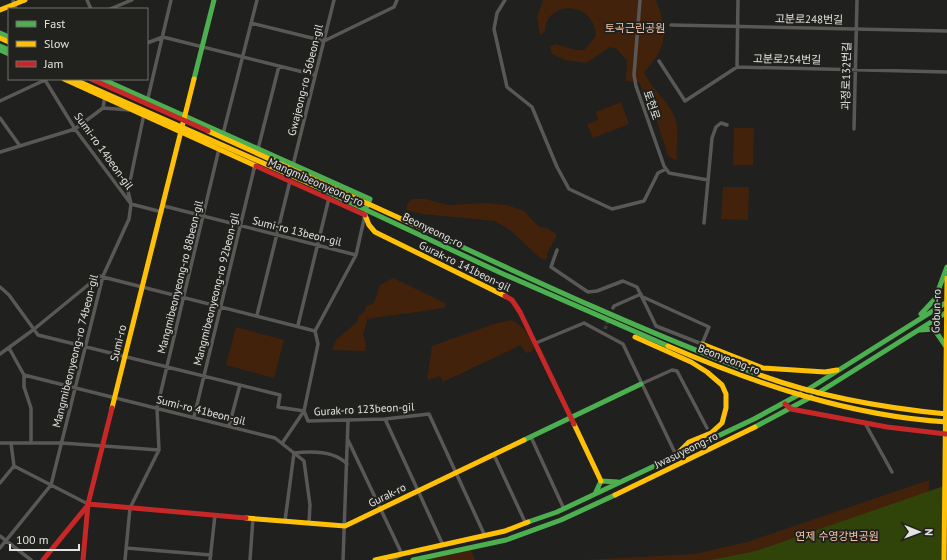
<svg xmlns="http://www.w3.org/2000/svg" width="947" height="560" viewBox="0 0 947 560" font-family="'PT Sans','Noto Sans KR',sans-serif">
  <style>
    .green { fill: #42220b }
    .water { fill: #30440a }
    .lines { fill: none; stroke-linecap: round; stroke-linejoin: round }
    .street-tunnel { stroke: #3d3d3c; stroke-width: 3.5; stroke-dasharray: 3.5 2; stroke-linecap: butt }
    .street { stroke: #595857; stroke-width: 3.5 }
    .fast { stroke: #4caf50; stroke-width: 5 }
    .slow { stroke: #ffc107; stroke-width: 5 }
    .jam { stroke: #c62828; stroke-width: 5 }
    .labels { text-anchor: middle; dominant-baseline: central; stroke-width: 4; stroke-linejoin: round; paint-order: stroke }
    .street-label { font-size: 11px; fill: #e4e3e1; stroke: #21211e }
    .park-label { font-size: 11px; fill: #f7c3a4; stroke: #21211e }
  </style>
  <rect width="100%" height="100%" fill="#20201f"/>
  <!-- green -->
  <path class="green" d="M543 0H656C668 31 668 47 644 72 651 89 668 100 675 118 680 132 675 146 677 161L668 156 657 121 639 82 626 81 627 61 617 49 610 47 586 63 565 60 552 54 550 47 555 44 576 50H584L596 36C594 0 546 0 545 31L540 35 537 17Z
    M621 102 629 124 593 138 587 124 598 120 596 112Z
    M734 128H754L753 165H733Z
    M723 187H749L748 220 721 219Z
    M412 199H425L448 205 485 203 507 205 524 211 538 226 549 229 557 235C552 246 548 248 546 260L540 258 510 230 495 221 422 214 406 210 408 203Z
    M393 278 445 303 446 307C420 313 394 314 368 319V317L363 335 366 344 365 351 332 350 336 340 357 322 359 316 365 311 366 306 374 303 380 285Z
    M511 320C524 325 529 336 534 348L531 352 526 353 521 345 443 382 440 376 427 380 432 346 494 324Z
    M236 327 284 340 274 378 226 365Z
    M929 480 928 560H583L695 554 747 542Z
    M471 550 475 560H425Z"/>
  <!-- water -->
  <path class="water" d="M947 485V560H711L756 551Z"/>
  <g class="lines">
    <!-- street-tunnel -->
    <path class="street-tunnel" d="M605 329 608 320"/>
    <!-- street -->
    <path class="street" d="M13 0 16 9
      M87 0 91 9
      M505 0 497 13 494 29 507 87 532 107 557 167 569 189 612 209 644 201 658 173 666 169
      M640 0 634 75 636 86 664 166 669 173 708 180
      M110 9 132 0
      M251 23 324 41 394 7 397 0
      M671 25 947 31
      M147 43 163 37 315 75
      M659 61 685 101 737 67 947 72
      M737 67 738 0
      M45 80 75 129 131 204 162 212
      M0 101 45 80
      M147 102 171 0
      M103 108 130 110
      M0 118 20 146
      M854 129 857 0
      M223 134 257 0
      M258 149 279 66
      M0 152 75 129 103 108 105 96
      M293 165 334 0
      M164 206 356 255
      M704 223 712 138 716 127 721 123 727 125
      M557 250 551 267 588 292 597 291 623 281 637 287 656 326 702 344 709 327 643 297
      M0 287 9 295 38 335 280 395 278 407 304 411 308 421 385 419 429 414 485 536
      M613 308 614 306 641 294
      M257 315 290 181
      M298 325 329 198
      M536 343 584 323 623 344 676 455
      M9 348 24 375 275 438 294 453 285 521
      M0 354 33 330 99 276 315 331
      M24 375V387L31 408V443
      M641 384 672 370 677 371 707 428
      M194 417 255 165
      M385 419 443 545
      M866 425 892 472
      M229 426 240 385
      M531 437 564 509
      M348 440 400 550 401 555 392 560
      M283 442 304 411 318 344 315 331 356 255 365 215
      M0 443H62L159 450
      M294 453 304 461 310 505 309 523
      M294 453C311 451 335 451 347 464
      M494 455 526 524
      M14 466 88 504
      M0 483 14 466 11 443
      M0 536 31 560
      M0 548 51 485 103 276 129 219 131 204 128 191 144 114
      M126 548 211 555
      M125 560 130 508 159 450 157 408 219 149
      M210 560 215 515
      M250 560 253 518
      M343 560 348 421"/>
    <!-- fast -->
    <path class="fast" d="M0 33 9 37
      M0 46 9 50
      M0 50 9 54
      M102 79 370 199 367 206
      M194 79 214 0
      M315 186 501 273 668 346
      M428 231C537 282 647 333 760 375
      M921 314 935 299 947 267
      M920 330 934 329 945 345
      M807 390 947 302
      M818 393 947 312
      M755 427 811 397
      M524 440 641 384
      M595 494 601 481 618 482
      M528 522 557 512 754 419 800 394
      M413 560 506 540 561 520 615 495"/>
    <!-- slow -->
    <path class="slow" d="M0 10 25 0
      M0 38 9 42
      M64 79 256 166
      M73 79 315 186
      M208 131 428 231
      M365 215 369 225 375 232 505 296
      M635 337 691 362 707 372 722 385 726 394V408L722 423 711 433 689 442 676 455
      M702 344 763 368 825 372 837 370
      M668 346C756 384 850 416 947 422
      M760 375C820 397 884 408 947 414
      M112 408 194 79
      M574 424 601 481
      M615 495 755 427
      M246 518 345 526 524 440
      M375 560 505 531 528 522
      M944 560 947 278"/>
    <!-- jam -->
    <path class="jam" d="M91 79 208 131
      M256 166 365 215
      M505 296 512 300 520 312 574 424
      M785 404 791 409 887 427 946 434
      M88 504 246 518
      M43 560 88 505
      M83 560 88 504 112 408"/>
  </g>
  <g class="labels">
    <!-- street labels -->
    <g class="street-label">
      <text transform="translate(809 19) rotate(1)">고분로248번길</text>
      <text transform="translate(787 59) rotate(1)">고분로254번길</text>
      <text transform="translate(846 76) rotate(-89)">과정로132번길</text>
      <text transform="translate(305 80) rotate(-76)">Gwajeong-ro 56beon-gil</text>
      <text transform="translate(652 105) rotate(71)">토현로</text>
      <text transform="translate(104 151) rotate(54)">Sumi-ro 14beon-gil</text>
      <text transform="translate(316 182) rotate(24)">Mangmibeonyeong-ro</text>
      <text transform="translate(433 230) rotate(26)">Beonyeong-ro</text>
      <text transform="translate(297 231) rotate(14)">Sumi-ro 13beon-gil</text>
      <text transform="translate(465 266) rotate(26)">Gurak-ro 141beon-gil</text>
      <text transform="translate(180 277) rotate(-76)">Mangmibeonyeong-ro 88beon-gil</text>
      <text transform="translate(216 289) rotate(-76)">Mangmibeonyeong-ro 92beon-gil</text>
      <text transform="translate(936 311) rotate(-88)">Gobun-ro</text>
      <text transform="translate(118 343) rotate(-76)">Sumi-ro</text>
      <text transform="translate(75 351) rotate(-76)">Mangmibeonyeong-ro 74beon-gil</text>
      <text transform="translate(729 359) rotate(21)">Beonyeong-ro</text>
      <text transform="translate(364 409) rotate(-3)">Gurak-ro 123beon-gil</text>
      <text transform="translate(201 410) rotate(14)">Sumi-ro 41beon-gil</text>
      <text transform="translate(686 450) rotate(-26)">Jwasuyeong-ro</text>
      <text transform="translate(387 495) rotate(-26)">Gurak-ro</text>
    </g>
    <!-- park labels -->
    <g class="park-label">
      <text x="635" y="28">토곡근린공원</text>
      <text x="837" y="536">연제 수영강변공원</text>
    </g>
  </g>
  <!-- legend -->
  <rect x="8" y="8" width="140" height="72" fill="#21211e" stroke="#6f6f6c"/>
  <rect x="16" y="21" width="20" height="6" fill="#4caf50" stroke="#6f6f6c"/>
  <text x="44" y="28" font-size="12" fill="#e4e3e1">Fast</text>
  <rect x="16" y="41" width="20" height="6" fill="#ffc107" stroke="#6f6f6c"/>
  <text x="44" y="48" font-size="12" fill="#e4e3e1">Slow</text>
  <rect x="16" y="61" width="20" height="6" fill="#c62828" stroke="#6f6f6c"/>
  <text x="44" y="68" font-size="12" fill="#e4e3e1">Jam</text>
  <!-- north arrow -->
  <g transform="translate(919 532) rotate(91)" stroke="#21211e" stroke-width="3" paint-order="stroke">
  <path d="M0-3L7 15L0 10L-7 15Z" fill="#e4e3e1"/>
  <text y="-6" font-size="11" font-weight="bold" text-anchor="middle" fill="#e4e3e1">N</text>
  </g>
  <!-- scale -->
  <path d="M10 544v6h69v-6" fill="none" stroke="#e4e3e1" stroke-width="2"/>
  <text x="16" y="544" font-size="12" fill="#e4e3e1" stroke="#21211e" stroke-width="3" paint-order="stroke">100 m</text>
</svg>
